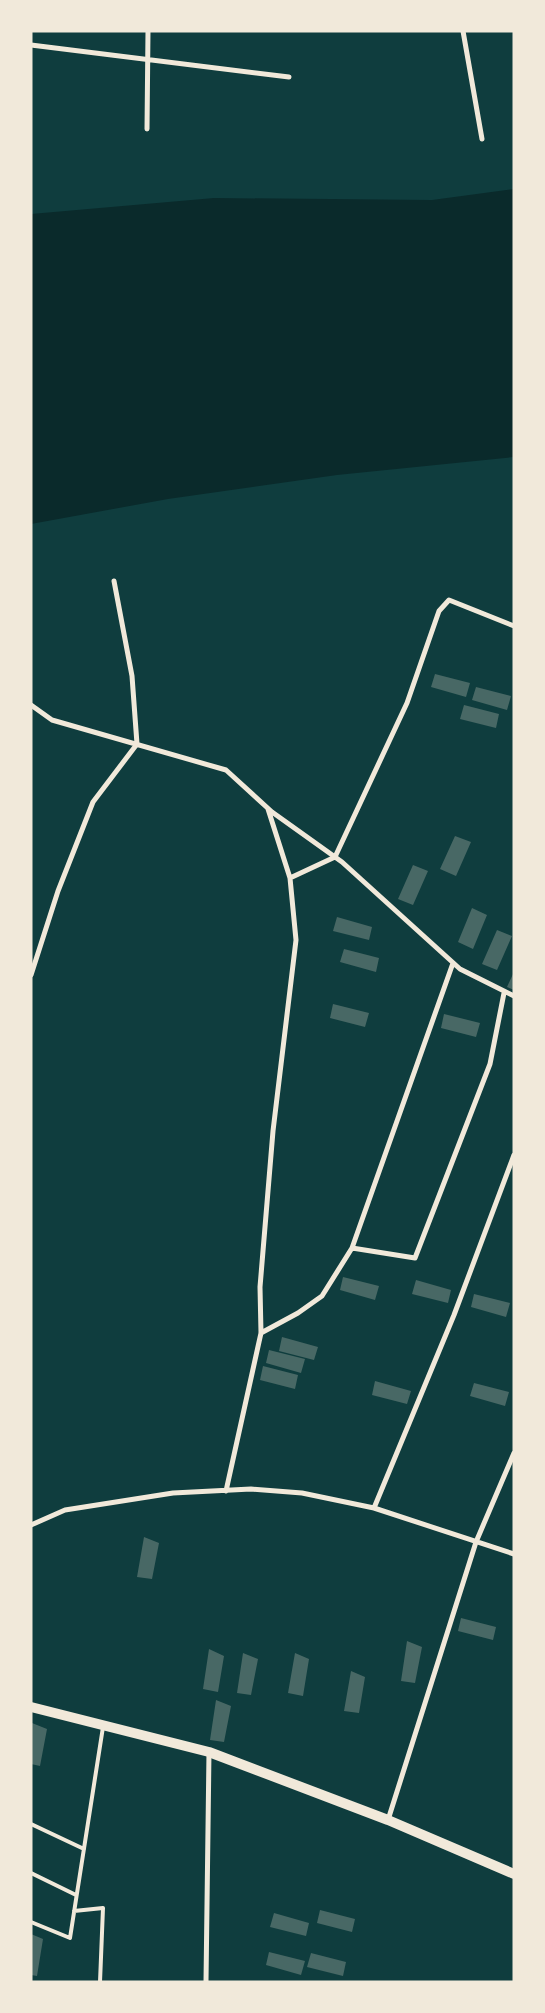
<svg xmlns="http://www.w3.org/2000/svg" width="545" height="2013" viewBox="0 0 545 2013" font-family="Lato,sans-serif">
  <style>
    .water { fill: #0a2a2b }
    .building { fill: #486865 }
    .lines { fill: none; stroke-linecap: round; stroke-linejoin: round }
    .service { stroke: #f1e9da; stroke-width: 4 }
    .minor { stroke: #f1e9da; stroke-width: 5 }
    .secondary { stroke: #f1e9da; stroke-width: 10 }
  </style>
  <rect width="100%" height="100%" fill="#0f3d3e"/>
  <!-- water -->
  <path class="water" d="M514 189V457L337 475 168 499 31 524V214L214 198 432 200Z"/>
  <!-- building -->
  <path class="building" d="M435 674 470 683 466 697 431 687Z
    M476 687 511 696 507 710 472 700Z
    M464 705 499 714 496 728 460 719Z
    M455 836 471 842 456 876 440 869Z
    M413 865 428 871 413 905 398 899Z
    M472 908 487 915 473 949 458 942Z
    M337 917 372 927 369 940 333 931Z
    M497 930 512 936 497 970 482 964Z
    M344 949 379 958 376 972 340 962Z
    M514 972V990L507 987Z
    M333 1004 369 1013 365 1027 330 1018Z
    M444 1014 480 1023 476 1037 441 1028Z
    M343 1277 379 1286 375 1300 340 1290Z
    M416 1280 451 1290 448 1303 412 1294Z
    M474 1294 510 1303 506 1317 471 1307Z
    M282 1337 318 1347 314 1360 279 1351Z
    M269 1350 305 1359 301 1373 266 1363Z
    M263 1366 298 1375 295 1389 260 1380Z
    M375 1381 411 1391 407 1404 372 1395Z
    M474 1383 509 1392 505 1406 470 1396Z
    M144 1537 159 1543 152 1579 137 1577Z
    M461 1618 496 1627 493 1640 458 1631Z
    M407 1641 422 1647 415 1683 401 1681Z
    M209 1649 224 1656 218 1692 203 1689Z
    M243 1653 258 1659 251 1695 237 1693Z
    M295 1653 309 1659 303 1696 288 1693Z
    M351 1671 365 1677 359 1713 344 1711Z
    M216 1700 231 1706 224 1742 210 1740Z
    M32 1723 47 1729 40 1766 31 1764Z
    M320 1910 355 1919 352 1932 317 1923Z
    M274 1913 309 1923 306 1936 270 1927Z
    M31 1934 43 1939 37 1976 31 1975Z
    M269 1952 305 1961 301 1975 266 1965Z
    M311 1953 346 1962 343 1976 307 1967Z"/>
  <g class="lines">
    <!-- service -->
    <path class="service" d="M31 1824 84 1849
      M31 1873 76 1895
      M74 1911 103 1908 100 1982
      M31 1922 70 1938 103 1727"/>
    <!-- minor -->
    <path class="minor" d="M463 31 482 139
      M31 45 289 77
      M147 129 148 31
      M31 705 52 720 226 770 272 812 342 862 460 969 514 996
      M290 878 335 857 407 703 439 611 449 600 514 626
      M31 975 58 891 93 802 137 744 132 676 114 581
      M352 1248 453 963
      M261 1333 298 1313 322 1296 352 1248 415 1258 490 1064 504 993
      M226 1491 261 1333 260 1287 273 1131 296 940 290 878 268 809
      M374 1508 454 1315 514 1155
      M31 1525 65 1510 173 1493 251 1489 302 1493 374 1508 514 1554
      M388 1820 476 1542 514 1453
      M206 1982 209 1752"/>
    <!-- secondary -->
    <path class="secondary" d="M31 1707 209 1752 388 1820 514 1874"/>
  </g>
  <!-- border -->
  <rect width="545" height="2013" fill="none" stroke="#f1e9da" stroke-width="65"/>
</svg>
